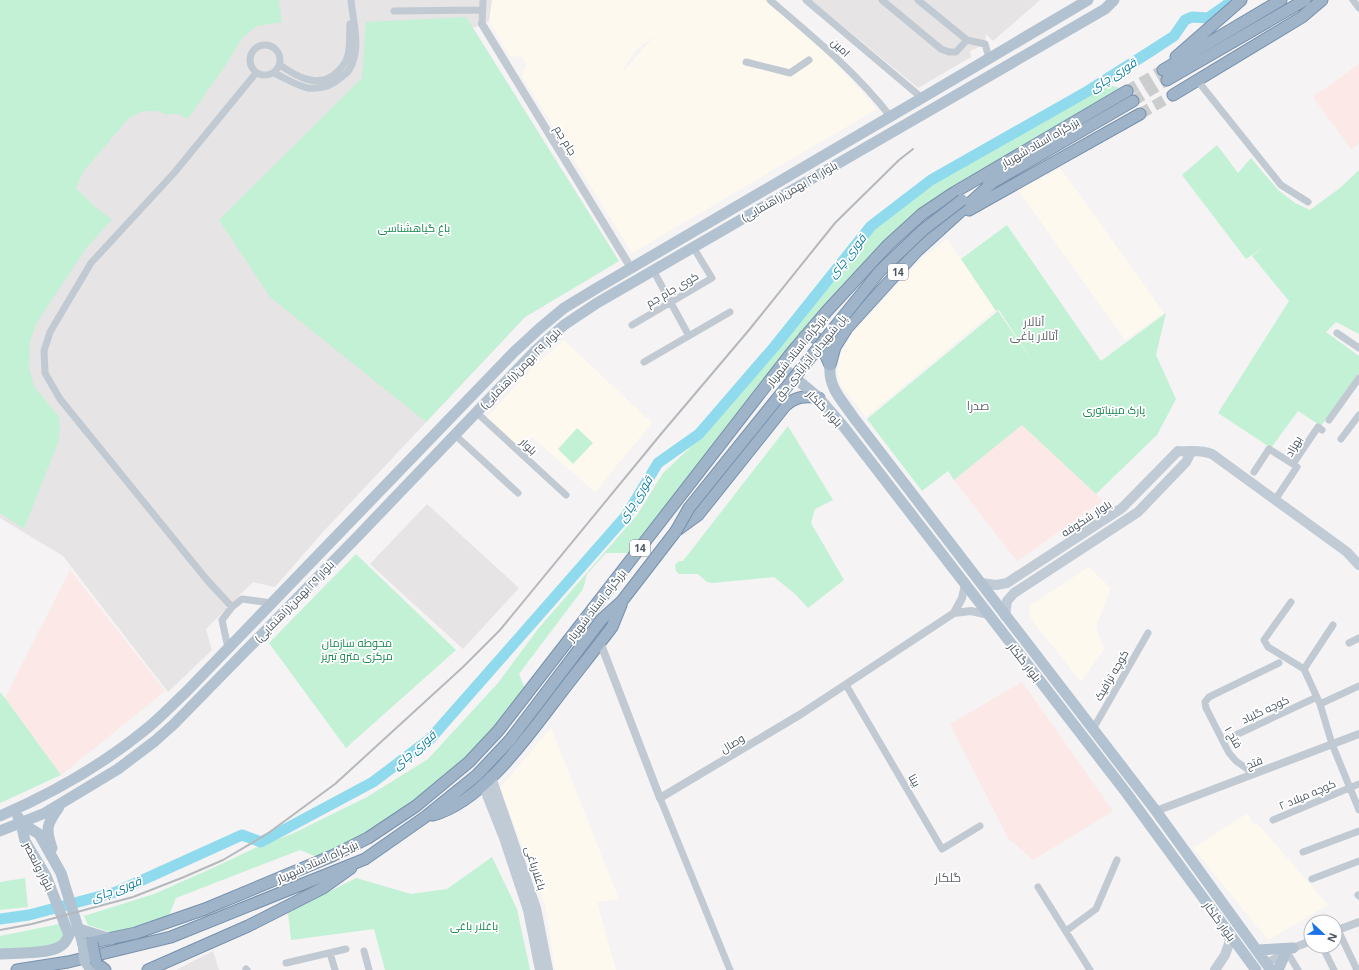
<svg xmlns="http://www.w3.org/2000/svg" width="1359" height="970" viewBox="0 0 1359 970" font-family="'Open Sans',Cairo,sans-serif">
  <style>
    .commercial { fill: #fdf9ef; fill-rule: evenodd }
    .education { fill: #e6e4e5 }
    .medical { fill: #fce8e6 }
    .green { fill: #c3f1d5 }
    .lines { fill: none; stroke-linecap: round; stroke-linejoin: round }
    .river { stroke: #90daee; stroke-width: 11 }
    .trunk-tunnel { stroke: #caccce; stroke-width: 11; stroke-dasharray: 11 5.5; stroke-linecap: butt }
    .trunk-casing { stroke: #7690ad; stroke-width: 13 }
    .minor { stroke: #c1cad2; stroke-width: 7 }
    .tertiary { stroke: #c1cad2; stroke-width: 8 }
    .secondary { stroke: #c1cbd6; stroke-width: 10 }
    .primary { stroke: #b3c2d1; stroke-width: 11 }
    .trunk { stroke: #9fb4c9; stroke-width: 11 }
    .rail { stroke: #b5b8bd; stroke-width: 2 }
    .trunk-bridge-casing { stroke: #7690ad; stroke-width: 13; stroke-linecap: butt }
    .primary-bridge { stroke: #b3c2d1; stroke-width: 11 }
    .trunk-bridge { stroke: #9fb4c9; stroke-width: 11 }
    .labels { text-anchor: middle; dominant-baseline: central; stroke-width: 3.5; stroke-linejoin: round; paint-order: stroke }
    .shield { fill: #fff; stroke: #808990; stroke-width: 1 }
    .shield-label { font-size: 10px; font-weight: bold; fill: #4a5661 }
    .street-label { font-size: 11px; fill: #4a5661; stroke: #fff }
    .park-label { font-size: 11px; fill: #17864f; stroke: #fff }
    .water-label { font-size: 12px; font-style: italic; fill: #0c7c9b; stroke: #fff }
    .neighbourhood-label { font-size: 12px; fill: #5f6368; stroke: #fff }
  </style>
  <rect width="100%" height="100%" fill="#f5f3f3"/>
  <!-- commercial -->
  <path class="commercial" d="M492 0H766L826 52 877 109 632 253 522 76 526 64 522 57 510 56 489 21ZM654 36 625 70H624L623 69 636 50Z
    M1060 168 1080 195 1164 313 1125 340 1018 190Z
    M947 239 995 310 866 417 841 386 837 371 841 352 853 332 922 258Z
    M564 340 652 423 595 492 532 437 520 449 486 418 533 367Z
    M1089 567 1111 588 1096 627 1104 649 1081 682 1031 619 1029 609 1032 604Z
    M551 728 619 899 597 902 616 970H555L545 905 500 788Z
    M1248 813 1253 825 1257 823 1328 905 1268 940 1193 848Z"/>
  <!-- education -->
  <path class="education" d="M0 0H492L489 21 473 28 619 261 525 317 322 533 275 587 253 582 206 629 212 650 168 692 63 556 0 518Z
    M811 0H1040L993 41 986 34 985 44 970 51 971 57 918 88Z
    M427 504 519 588 463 649 370 564Z
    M213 951 219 970H176Z"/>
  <!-- medical -->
  <path class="medical" d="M1359 64V143L1351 149 1313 97Z
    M1022 424 1103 501 1017 561 954 480Z
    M70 570 165 691 61 775 5 698Z
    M1022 682 1113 811 1033 860 1008 838 950 724Z"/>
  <!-- green -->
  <path class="green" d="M0 0H279L282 22 257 26 243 37 225 66 188 119 178 114H165L157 111H143L129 118 83 172 76 188 95 207 112 219 85 250 36 324 30 342 29 368 34 386 59 417 60 426 59 440 24 529 0 513Z
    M466 17 619 261 525 317 426 422 270 297 219 220 362 78 366 22Z
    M1106 84 1120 88 1108 97 889 238 633 553H606L587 574 583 589 519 674 525 689 470 756 416 802 369 833 320 858 300 850 176 898 168 918 116 934 88 925 84 916 154 894 217 866 255 848 294 833 367 797 428 759 498 683 538 629 637 515 663 473 694 444 736 395 877 225 930 183Z
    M1217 145 1238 173 1251 158 1278 190 1295 203 1310 210 1340 188 1359 170V334L1336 322 1326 332 1359 356V374L1321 426 1298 411 1271 448 1218 413 1289 301 1252 256 1265 246 1246 259 1182 175Z
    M1007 225 1101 361 1166 313 1156 355 1176 399 1157 435 1096 494 1022 425 954 480 948 471 922 491 867 419 998 311 1035 365 999 310 996 311 961 259Z
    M788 426 833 500 815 509 811 523 844 580 808 608 795 594 774 577 713 583 707 582 698 574H679L676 571 675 565 679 561H683Z
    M577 428 593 443 573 464 558 449Z
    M356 554 456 650 346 748 269 643Z
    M0 692 5 698 61 775 0 803Z
    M492 857 517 909 530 970H385L374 929 291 940 288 913 356 878 411 894 447 889Z
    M25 878 28 907 0 910V882Z
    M64 923 66 934 58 945 0 952V936Z"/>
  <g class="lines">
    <!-- river -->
    <path class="river" d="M0 919 29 915 116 892 242 835 261 842 373 782 430 739 626 516 658 463 699 434 775 346 871 226 931 180 1088 91 1151 51 1174 36 1185 20 1192 17 1208 18 1228 4 1229 0"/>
    <!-- trunk-tunnel -->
    <path class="trunk-tunnel" d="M1127 91 1163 70
      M1133 101 1167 80
      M1140 114 1173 95"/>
    <!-- trunk casing -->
    <g class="trunk-casing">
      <path id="trunk" d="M1176 57 1241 0
        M1163 70 1281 0
        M1167 80 1305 0
        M1173 95 1302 17 1322 0
        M988 185 1133 101
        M969 210 1140 114
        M805 336 811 335 819 340 830 365
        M830 365 835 347 847 328 917 251 993 182
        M433 815C481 802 525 740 554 702 573 677 593 652 612 627L621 605
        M84 944 136 933 205 909 332 856 368 838 416 806 469 762 498 731 792 352 827 311 888 245 922 214 955 192 1127 91
        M96 963 105 970
        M17 970 68 962 171 937 365 859 425 817 477 775 510 740 602 619 622 601 676 531 698 515 785 406C795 397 805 395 819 398
        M148 970 248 926 323 888 351 868"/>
    </g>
    <!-- minor -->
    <path class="minor" d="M770 0C812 36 856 72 890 116
      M806 0 922 98
      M882 0 941 49 949 52H956L967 40
      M918 0 967 40 985 44 989 58
      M1353 0 1359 8
      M394 11 482 10
      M482 24 483 0
      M250 60a15 15 0 1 1 30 0a15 15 0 1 1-30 0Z
      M746 62 790 73 809 60
      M280 65C297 77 318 89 336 73 341 68 345 65 347 58 351 48 349 35 350 24
      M274 73C285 78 297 86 308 88 320 89 332 86 340 78 343 76 347 73 349 70 362 50 353 22 351 0
      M1197 80 1281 185 1308 202
      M653 270 689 336
      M632 325 712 278 693 247
      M1337 333 1359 348
      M644 362 730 312
      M476 412 566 495
      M1329 420 1359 378
      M454 434 518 493
      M1341 439 1359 415
      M1254 472 1269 449 1293 464
      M1275 500 1297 467 1293 464 1318 427 1322 430
      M1291 602 1264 640 1268 647 1304 669 1320 704 1332 744 1359 810
      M232 607 207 580 60 399 45 373 44 351 50 332 91 263 174 173 256 73
      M1349 643 1359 638
      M228 648 222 620 232 607 242 599 272 603
      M1304 669 1333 625
      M846 685 942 849 980 826
      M1320 704 1359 686
      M1093 729 1148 633
      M1223 741 1317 697
      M1254 774 1236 761 1229 753 1206 708 1205 702 1209 697 1279 663
      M660 798 730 970
      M1273 820 1359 784
      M1303 852 1359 831
      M1312 879 1359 861
      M1038 887 1090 970
      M1358 895 1359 896
      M1338 930 1357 970
      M1066 931 1096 909 1117 860
      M1322 946 1334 970
      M364 951 369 970
      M1287 952 1298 970
      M330 953 335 970
      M286 963 346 949
      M246 969 247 970"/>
    <!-- tertiary -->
    <path class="tertiary" d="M482 24 631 268
      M954 613 962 598 965 584
      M600 642 660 798 801 714 954 613 971 611 989 615
      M1156 811 1359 734
      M1335 931 1359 922
      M1267 963 1293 948 1311 941"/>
    <!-- secondary -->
    <path class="secondary" d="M981 583 996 585 1007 583 1122 508 1178 451C1192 452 1198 449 1212 454L1347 552 1359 565
      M1005 616 1007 601 1014 593 1138 512 1186 462 1191 452
      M491 777 536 908 548 970
      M483 785 504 838 528 910 540 970
      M1215 970 1225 955 1230 941 1227 931"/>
    <!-- primary -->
    <path class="primary" d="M830 365C828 388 842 400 854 418L1156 811 1271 970
      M781 366 819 398 844 427 1125 791 1256 970
      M0 816C51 794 102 765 145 730 160 718 173 704 186 692L514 352 540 328 564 308 597 288 922 98 1088 0
      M21 823 39 834 61 873 83 944
      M0 831 45 813 118 769 155 741 174 724 359 535 536 350 564 325 597 303 1105 9 1114 0
      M52 848C45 828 47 824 59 807
      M79 929 111 939
      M1257 950 1293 948
      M0 954C14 953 48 954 59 947 65 944 66 941 69 935L46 876 25 841 21 823 18 817
      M85 961 91 970
      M1278 970 1285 954"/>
    <!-- trunk -->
    <use href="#trunk" class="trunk"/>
    <!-- rail -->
    <path class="rail" d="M0 930 32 924 133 897 184 877 223 860 267 834 335 784 463 667 500 630 661 434 749 330 835 223 899 160 913 149"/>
    <!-- trunk-bridge casing -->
    <g class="trunk-bridge-casing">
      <path id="trunk-bridge" d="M676 531 689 508 880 271 923 230 962 200
        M92 943 96 963"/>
    </g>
    <!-- primary-bridge -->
    <path class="primary-bridge" d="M83 944 85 961"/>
    <!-- trunk-bridge -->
    <use href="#trunk-bridge" class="trunk-bridge"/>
  </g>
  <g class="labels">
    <!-- shield labels -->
    <g class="shield">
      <rect x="888" y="264" width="20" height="16" rx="3"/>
      <rect x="630" y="540" width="20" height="16" rx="3"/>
    </g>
    <g class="shield-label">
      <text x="898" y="272">14</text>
      <text x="640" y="548">14</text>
    </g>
    <!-- street labels -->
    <g class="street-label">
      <text transform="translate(841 47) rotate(44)">امین</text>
      <text transform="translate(566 140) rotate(59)">جام جم</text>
      <text transform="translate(1040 142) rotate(-30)">بزرگراه استاد شهریار</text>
      <text transform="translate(789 191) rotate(-30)">بلوار ٢٩ بهمن(راهنمایی)</text>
      <text transform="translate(672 289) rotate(-30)">کوی جام جم</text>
      <text transform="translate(796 350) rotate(-51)">بزرگراه استاد شهریار</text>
      <text transform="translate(810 357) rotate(-51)">پل شهیدان آذرآبادی حق</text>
      <text transform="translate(520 368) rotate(-45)">بلوار ٢٩ بهمن(راهنمایی)</text>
      <text transform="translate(825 408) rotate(46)">بلوار گلکار</text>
      <text transform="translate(529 446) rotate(43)">بلوار</text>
      <text transform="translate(1293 446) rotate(-60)">بهزاد</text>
      <text transform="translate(1086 518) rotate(-33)">بلوار شکوفه</text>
      <text transform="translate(294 601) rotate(-46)">بلوار ٢٩ بهمن(راهنمایی)</text>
      <text transform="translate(596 605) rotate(-52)">بزرگراه استاد شهریار</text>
      <text transform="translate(1025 662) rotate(52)">بلوار گلکار</text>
      <text transform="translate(1111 675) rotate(-60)">کوچه ترافیک</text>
      <text transform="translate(1265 709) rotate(-25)">کوچه گلباد</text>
      <text transform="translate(1234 737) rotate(60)">فتح ۱</text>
      <text transform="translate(732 743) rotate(-31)">وصال</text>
      <text transform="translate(1254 762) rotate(-21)">فتح</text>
      <text transform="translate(915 780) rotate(60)">بینا</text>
      <text transform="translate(1307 794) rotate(-23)">کوچه میلاد ۲</text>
      <text transform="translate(317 861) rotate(-24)">بزرگراه استاد شهریار</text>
      <text transform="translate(39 866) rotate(63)">بلوار ولىعصر</text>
      <text transform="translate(536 868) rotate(72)">باغلارباغی</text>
      <text transform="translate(1220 921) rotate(54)">بلوار گلکار</text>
    </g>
    <!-- park labels -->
    <g class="park-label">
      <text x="414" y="227">باغ گیاهشناسی</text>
      <text x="1114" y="409">پارک مینیاتوری</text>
      <text x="357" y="642">محوطه سازمان<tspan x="357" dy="13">مرکزی مترو تبریز</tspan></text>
      <text x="474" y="925">باغلار باغی</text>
    </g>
    <!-- water labels -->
    <g class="water-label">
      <text transform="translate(1113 75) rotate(-32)">قوری چای</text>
      <text transform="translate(847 256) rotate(-51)">قوری چای</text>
      <text transform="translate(635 499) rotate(-57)">قوری چای</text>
      <text transform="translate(414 750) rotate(-40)">قوری چای</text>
      <text transform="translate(116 889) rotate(-20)">قوری چای</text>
    </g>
    <!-- neighbourhood labels -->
    <g class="neighbourhood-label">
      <text x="1034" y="321">آنالار<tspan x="1034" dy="14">آتالار باغی</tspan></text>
      <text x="978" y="405">صدرا</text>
      <text x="948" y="877">گلکار</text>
    </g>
  </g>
  <!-- north arrow -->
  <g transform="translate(1323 934) rotate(112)"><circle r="19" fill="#ffffff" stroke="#b7bbc0"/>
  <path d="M0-3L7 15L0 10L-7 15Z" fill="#1a73e8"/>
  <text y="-6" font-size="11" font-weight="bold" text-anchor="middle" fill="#4a5661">N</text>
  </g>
</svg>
